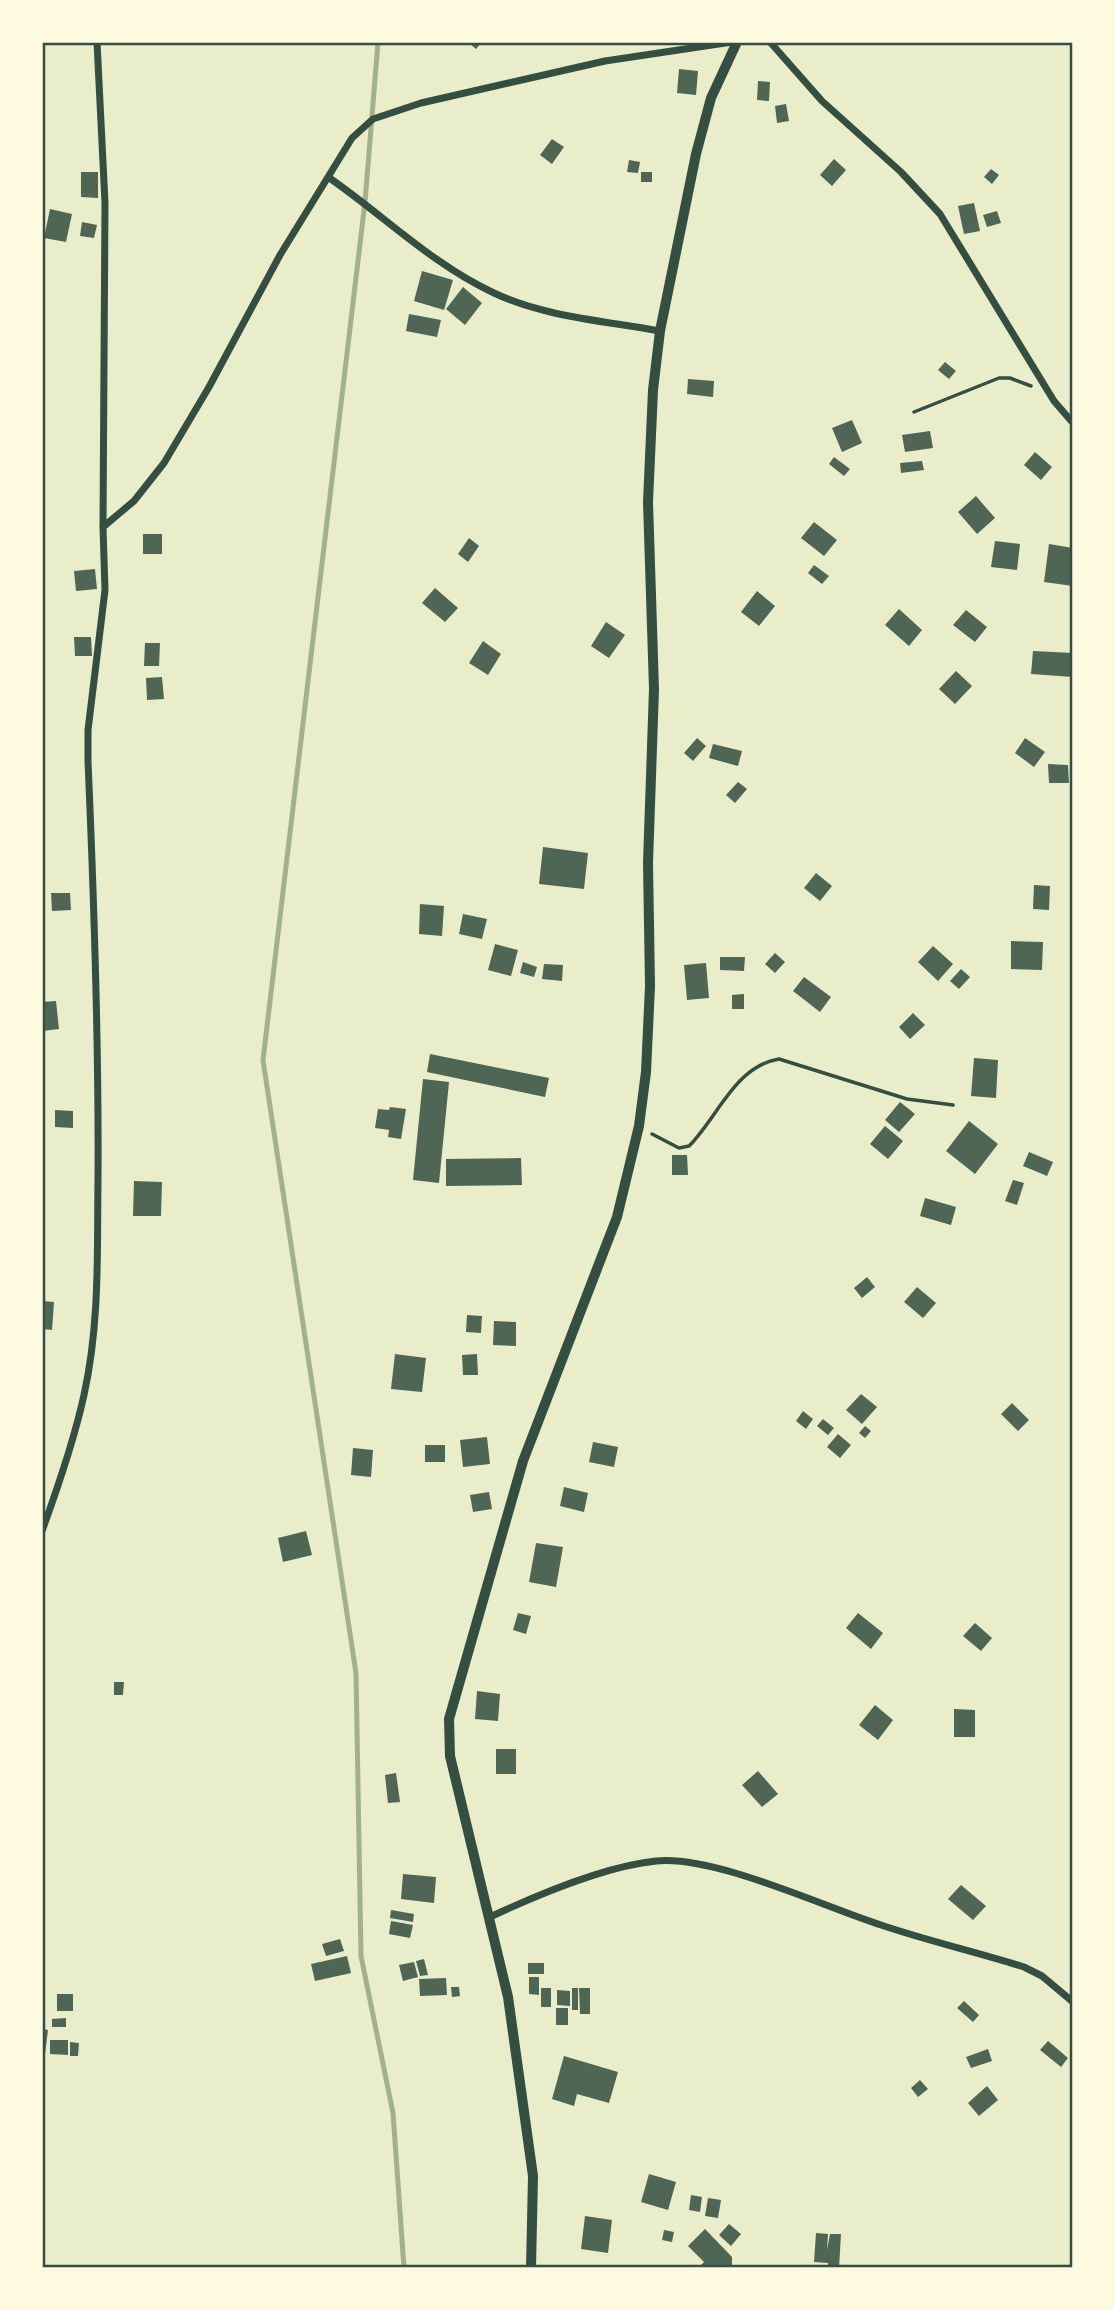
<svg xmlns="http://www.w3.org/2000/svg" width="1115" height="2310" viewBox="0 0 1115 2310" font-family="Rubik,sans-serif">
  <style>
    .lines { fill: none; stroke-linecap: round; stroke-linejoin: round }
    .stream { stroke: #a3b18a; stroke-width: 5 }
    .building { fill: #4f6655 }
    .path { stroke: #344e41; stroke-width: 3.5 }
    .minor { stroke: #344e41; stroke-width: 7 }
    .tertiary { stroke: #344e41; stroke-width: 10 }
    .neatline { fill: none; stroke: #344e41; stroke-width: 2.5 }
  </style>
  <rect width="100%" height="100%" fill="#e9edc9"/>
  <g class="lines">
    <!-- stream -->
    <path class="stream" d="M378 42 365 202 263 1060 356 1673 361 1956 393 2113 404 2268"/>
  </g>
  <!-- building -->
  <path class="building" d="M468 42H482L476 49Z
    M679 69 698 71 696 95 677 93Z
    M758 81 770 82 769 101 757 100Z
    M786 104 789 121 777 123 775 106Z
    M552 139 564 147 552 164 540 155Z
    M834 159 846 170 832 186 820 175Z
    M629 160 640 162 638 173 627 172Z
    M991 169 999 175 992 184 984 177Z
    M81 172H98V198L81 197Z
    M641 172H652V182H641Z
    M974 203 980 231 964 234 958 206Z
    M50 209 72 214 66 242 44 238Z
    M997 211 1001 223 987 227 983 215Z
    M82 222 97 225 94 238 80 236Z
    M422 271 453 280 444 310 414 301Z
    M463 287 482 303 465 325 446 309Z
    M409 314 441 320 437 337 406 331Z
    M945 362 956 371 949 379 938 370Z
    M688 379 714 381 713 397 687 394Z
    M852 420 862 443 842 452 832 428Z
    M930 431 933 448 905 452 902 435Z
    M1035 452 1052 467 1041 480 1024 465Z
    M834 457 850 469 844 476 829 464Z
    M922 461 924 470 901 473 900 463Z
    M976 496 995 518 977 534 958 512Z
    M814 522 837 540 824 556 801 538Z
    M143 534H162V554H143Z
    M469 538 479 546 468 562 458 554Z
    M995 541 1020 544 1017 570 991 567Z
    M1049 544 1073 548V586L1044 582Z
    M814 565 829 576 822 584 808 573Z
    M95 569 97 589 76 591 74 571Z
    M435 588 458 608 445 622 422 603Z
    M757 591 775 606 759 626 741 612Z
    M899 609 922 630 909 646 885 625Z
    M966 610 987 627 975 642 953 625Z
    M606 622 625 635 609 658 591 646Z
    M74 637H91L92 656H75Z
    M483 641 501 654 488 675 469 663Z
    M145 643H160L159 666H144Z
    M1033 651 1073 653V677L1031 674Z
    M956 671 972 686 955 704 939 689Z
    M162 677 164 699 147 700 146 678Z
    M697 738 706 746 693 761 684 753Z
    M1025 738 1045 752 1034 767 1015 753Z
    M713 744 742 751 738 766 709 758Z
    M1048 764 1068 765 1069 783H1049Z
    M738 782 747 789 735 803 726 795Z
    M543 847 588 853 584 889 539 884Z
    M816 873 832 886 820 901 804 888Z
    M1034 885 1050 886 1049 910 1033 909Z
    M51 893H70L71 910 52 911Z
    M420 904 444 906 442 936 419 934Z
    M463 914 487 919 482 939 459 934Z
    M1011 941 1043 942 1042 970 1011 969Z
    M495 944 518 950 511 976 488 970Z
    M933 946 953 964 938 981 918 962Z
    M775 953 785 962 775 973 765 964Z
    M720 957H745L744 971 720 970Z
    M523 962 537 967 534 977 520 973Z
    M706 963 709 998 687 1000 684 965Z
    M544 964 563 965 562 981 542 979Z
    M961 969 970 977 959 989 950 981Z
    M804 977 831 997 820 1012 793 991Z
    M744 994V1009H732V995Z
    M56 1001 59 1029 42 1031V1002Z
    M913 1013 925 1025 910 1039 899 1027Z
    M430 1054 549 1078 545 1097 427 1072Z
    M974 1058 998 1060 996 1098 971 1096Z
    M423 1079 449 1082 439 1183 413 1180Z
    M900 1102 915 1114 899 1132 885 1120Z
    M390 1107 406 1109 401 1139 388 1137 389 1130 375 1128 378 1109 389 1110Z
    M55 1110 73 1111V1128L55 1127Z
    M969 1121 998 1144 975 1174 946 1151Z
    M885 1126 903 1141 888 1159 870 1144Z
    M1029 1152 1053 1162 1047 1176 1023 1166Z
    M672 1155H687L688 1175H672Z
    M521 1158 522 1185 446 1186V1159Z
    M1013 1180 1024 1183 1017 1205 1005 1201Z
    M134 1181 162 1182 161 1216H133Z
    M925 1198 956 1207 951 1225 920 1216Z
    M867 1277 875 1287 862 1298 854 1288Z
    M917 1287 936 1303 923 1318 904 1302Z
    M42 1301 54 1302 52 1330 42 1329Z
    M467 1315 482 1316 481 1333 466 1332Z
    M494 1321 516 1322V1346L493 1345Z
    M395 1354 426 1358 422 1392 391 1389Z
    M477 1354 478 1375H463L462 1355Z
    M861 1394 877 1407 862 1424 846 1410Z
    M1012 1403 1029 1420 1018 1431 1001 1414Z
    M803 1411 813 1419 806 1429 796 1421Z
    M823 1419 834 1428 828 1435 817 1426Z
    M865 1426 871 1431 865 1438 859 1433Z
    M838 1434 851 1445 840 1458 827 1447Z
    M487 1437 490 1464 463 1467 460 1440Z
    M593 1442 618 1447 614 1467 589 1462Z
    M425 1445H445V1462H425Z
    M353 1448 373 1450 371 1477 351 1475Z
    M564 1487 588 1493 584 1512 560 1506Z
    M489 1492 492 1509 473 1512 470 1495Z
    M306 1531 312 1555 283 1562 278 1538Z
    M536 1543 563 1547 556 1587 529 1582Z
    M518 1613 531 1616 526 1634 513 1630Z
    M858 1613 883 1633 871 1649 846 1628Z
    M975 1623 992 1638 981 1651 963 1636Z
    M114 1682H124L123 1695H114Z
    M477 1691 500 1694 498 1721 475 1719Z
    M875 1705 893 1720 878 1740 859 1725Z
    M954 1709 975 1710V1737H954Z
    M496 1749H516V1774H496Z
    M758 1771 778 1794 762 1807 742 1785Z
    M396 1773 400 1802 388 1803 385 1775Z
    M403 1874 436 1877 434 1903 401 1899Z
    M961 1885 986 1906 973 1920 948 1899Z
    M391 1910 414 1914 413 1922 390 1918Z
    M391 1921 413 1925 410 1938 389 1934Z
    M340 1939 344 1951 326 1956 322 1944Z
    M347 1956 351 1973 315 1981 311 1964Z
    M424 1959 428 1975 420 1976 416 1961Z
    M414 1962 418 1977 403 1981 399 1965Z
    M528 1963H544V1974H528Z
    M529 1977H539V1995L529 1994Z
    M446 1978 447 1995 420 1996 419 1979Z
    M451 1987H459L460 1996 452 1997Z
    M541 1988H551V2007H541Z
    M572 1988H578V2010H572Z
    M579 1988H590V2014H580Z
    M557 1990 570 1991V2006L557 2005Z
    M57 1994H73V2011H57Z
    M964 2001 979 2015 973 2022 957 2008Z
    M556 2008H568V2025H556Z
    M66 2018V2027H52V2019Z
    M42 2029 48 2030 45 2054 42 2053Z
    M50 2040H68V2055L50 2054Z
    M1048 2041 1068 2058 1061 2067 1040 2050Z
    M70 2042 79 2043 78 2056H70Z
    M988 2049 992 2061 971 2068 966 2057Z
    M564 2056 618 2072 609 2103 577 2094 574 2106 552 2099Z
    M920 2080 928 2089 918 2097 911 2088Z
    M987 2086 998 2100 979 2116 968 2103Z
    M649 2174 676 2182 668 2210 641 2202Z
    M691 2195 702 2197 700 2212 689 2210Z
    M708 2198 721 2200 718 2218 705 2216Z
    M585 2216 612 2220 608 2253 581 2249Z
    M729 2224 741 2234 731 2246 719 2235Z
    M705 2229 732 2257V2268H698L704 2262 688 2246Z
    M664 2230 674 2232 672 2242 662 2240Z
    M816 2233 828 2234 827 2250 830 2234H841L839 2268H828V2263L814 2262Z"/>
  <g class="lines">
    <!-- path -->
    <path class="path" d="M914 412 999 378H1010L1031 386
      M652 1134 679 1148 689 1146C718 1117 735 1066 779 1059L907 1099 953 1105"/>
    <!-- minor -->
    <path class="minor" d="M770 42 822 101 901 172 940 214 1054 401 1073 423
      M328 177C382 214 433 265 494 293 544 317 606 321 660 331
      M103 527 134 501 164 463 209 387 280 255 352 138 373 119 421 103 605 61 732 42
      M42 1531C58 1487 74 1441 84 1395 100 1323 97 1251 98 1179 99 1039 94 900 88 761V730L105 590 103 527 105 203 97 42
      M490 1917C535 1896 606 1866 656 1861 714 1855 822 1906 881 1925 928 1941 977 1952 1024 1967L1042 1976 1073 2002"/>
    <!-- tertiary -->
    <path class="tertiary" d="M531 2268 533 2176 508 1997 450 1756 449 1719 523 1461 617 1217 639 1126 646 1072 650 986 648 863 654 689 648 502 653 390 660 331 696 154 711 98 737 42"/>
  </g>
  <!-- border -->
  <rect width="1115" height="2310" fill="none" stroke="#fefae0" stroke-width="88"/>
  <rect x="44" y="44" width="1027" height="2222" class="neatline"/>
</svg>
